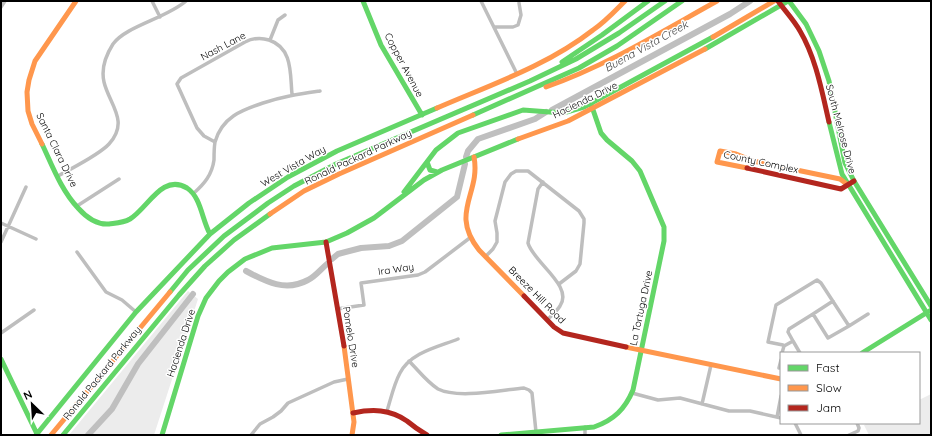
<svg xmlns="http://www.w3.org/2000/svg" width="932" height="436" viewBox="0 0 932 436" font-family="Quicksand,sans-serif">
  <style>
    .green { fill: #ececec }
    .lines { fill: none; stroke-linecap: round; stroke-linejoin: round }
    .river { stroke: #bfbfbf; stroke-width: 6 }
    .street { stroke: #bebebe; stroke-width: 3.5 }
    .fast { stroke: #63d668; stroke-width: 5 }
    .slow { stroke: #ff974d; stroke-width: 5 }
    .jam { stroke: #b3261e; stroke-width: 5 }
    .labels { text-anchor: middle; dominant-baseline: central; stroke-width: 3; stroke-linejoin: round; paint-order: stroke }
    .street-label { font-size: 10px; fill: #000; stroke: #fff }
    .water-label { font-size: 11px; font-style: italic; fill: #444; stroke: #fff }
  </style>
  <rect width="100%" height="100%" fill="#fff"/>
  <!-- green -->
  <path class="green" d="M188 291 198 299 154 435H69Z
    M931 394V435H869L864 425 868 423H919V400Z"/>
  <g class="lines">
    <!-- river -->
    <path class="river" d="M552 110 730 14 750 1
      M466 157 468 151 478 139 535 119 546 112
      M332 259 338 254 361 248 389 246 402 241 457 197 465 164
      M246 271C266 282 286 292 308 280 315 277 321 269 327 264
      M88 435 112 409 138 364 193 294"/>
    <!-- street -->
    <path class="street" d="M152 1 160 17
      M481 1 517 74
      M1 7 5 1
      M495 27H513L518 25 521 15 519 3
      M270 40 278 20 285 15
      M215 142 204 136 197 128 177 84 181 78 245 42C253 38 260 37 269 40 293 48 290 74 292 94
      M58 176C72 168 99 155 109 144 130 121 109 104 104 82 101 69 106 55 113 44 126 26 167 18 186 1
      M543 182 538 189 528 243C533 262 574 286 560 306 557 311 551 316 547 320
      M194 193C204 184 212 175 214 160 214 154 214 148 215 142 222 117 242 110 263 103 284 96 299 94 320 91
      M77 206 119 179
      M1 223 36 239
      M1 242 26 187
      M77 252 106 292 122 300 136 312
      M486 256 493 249 497 242V233L495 221 505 182 511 174 516 171H528L579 211 584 219V223L580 264 576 271 559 284
      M337 309 364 305 361 283 418 275 425 272 471 237
      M813 314 833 301
      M849 326 868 314
      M1 333 34 310
      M784 346 783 345 768 342 776 305 817 280 821 283 849 326 828 338 813 314 789 329 788 332 793 341
      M782 353 784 346 793 341 800 353
      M409 361C418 370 427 382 438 389 458 399 501 390 524 388L529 390 532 393 536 432
      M779 368 781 360
      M632 393 658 400 680 398 729 411H750L781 418
      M702 404 711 365
      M387 411C391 398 394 384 400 373 411 352 438 347 458 339
      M777 417 781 396
      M795 423 801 435
      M585 427V435
      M251 435 260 424 273 417 281 411 288 403 334 382 348 379
      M849 435 858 431 859 428 857 423"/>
    <!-- fast -->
    <path class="fast" d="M363 1 381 45 422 115
      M789 1 806 24 819 51 829 81 845 163 854 181 931 306
      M705 49 788 1
      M562 62 602 35 648 1
      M473 115 579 68 617 46 682 1
      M829 122 842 174 931 320
      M42 144C52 165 61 190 78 208 86 217 97 225 109 224 117 223 123 223 130 219 148 208 162 173 187 188 201 197 202 220 210 234
      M427 162 430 170 437 172
      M404 192 436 150 458 133 523 110 563 113 584 107 713 37
      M170 292 188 270 224 236 268 203 294 186 336 164 530 81 576 59 619 33 665 1
      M862 353 931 310
      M1 359 37 434
      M36 435 136 312 210 234 249 203 288 177 337 151 437 108
      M63 435 179 295 205 266 234 240 270 214
      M162 435 198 316 206 298 219 281 228 272 245 259 272 248 326 242 347 233 374 218 424 180 442 170 518 139
      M501 435 594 427C614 420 625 409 633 390L664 241V227L640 171 632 161 607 140 601 133 591 104"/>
    <!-- slow -->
    <path class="slow" d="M713 37 774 1
      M546 87C606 66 661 32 717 1
      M437 108C490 85 547 66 593 30 605 22 615 11 625 1
      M518 139 568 121 705 49
      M42 144 32 124 28 111 27 92 29 80 35 61 76 1
      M474 157C481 194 449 212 479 250L524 296
      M747 168 717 162 720 151 736 154 753 161 840 179 848 185
      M270 214 304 191 339 174 473 115
      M344 346 354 422 352 435
      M626 347 781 379
      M51 435 170 292"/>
    <!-- jam -->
    <path class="jam" d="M778 1C785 11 794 20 800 31 816 58 822 92 829 122
      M747 168 841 189 854 181
      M326 242 344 346
      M524 296 554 327 563 333 626 347
      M353 413C372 409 390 409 407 421 413 426 420 431 427 435"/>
  </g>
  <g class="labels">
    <!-- street labels -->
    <g class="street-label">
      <text transform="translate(223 46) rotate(-28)">Nash Lane</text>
      <text transform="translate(404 65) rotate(62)">Copper Avenue</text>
      <text transform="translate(585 100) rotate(-26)">Hacienda Drive</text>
      <text transform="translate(841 129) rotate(75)">South Melrose Drive</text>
      <text transform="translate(57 150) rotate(64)">Santa Clara Drive</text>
      <text transform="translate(358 157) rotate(-25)">Ronald Packard Parkway</text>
      <text transform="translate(761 162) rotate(12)">County Complex</text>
      <text transform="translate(293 166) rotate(-30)">West Vista Way</text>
      <text transform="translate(396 269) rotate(-8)">Ira Way</text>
      <text transform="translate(537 295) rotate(45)">Breeze Hill Road</text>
      <text transform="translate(641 308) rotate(-78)">La Tortuga Drive</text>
      <text transform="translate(351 337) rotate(81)">Pomelo Drive</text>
      <text transform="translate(181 343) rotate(-72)">Hacienda Drive</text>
      <text transform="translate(102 373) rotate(-51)">Ronald Packard Parkway</text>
    </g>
    <!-- water labels -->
    <g class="water-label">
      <text transform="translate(646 46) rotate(-29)">Buena Vista Creek</text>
    </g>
  </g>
  <!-- border -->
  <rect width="932" height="436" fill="none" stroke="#000000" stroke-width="4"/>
  <!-- legend -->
  <rect x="780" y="352" width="140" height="72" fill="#ffffff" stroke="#999999"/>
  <rect x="788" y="365" width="20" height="6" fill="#63d668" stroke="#999999"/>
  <text x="816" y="372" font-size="12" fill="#000000">Fast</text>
  <rect x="788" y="385" width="20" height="6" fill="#ff974d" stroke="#999999"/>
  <text x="816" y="392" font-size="12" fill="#000000">Slow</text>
  <rect x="788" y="405" width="20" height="6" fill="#b3261e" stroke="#999999"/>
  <text x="816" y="412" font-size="12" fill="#000000">Jam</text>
  <!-- north arrow -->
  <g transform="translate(32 404) rotate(335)" stroke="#ffffff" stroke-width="3" paint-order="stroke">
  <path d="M0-3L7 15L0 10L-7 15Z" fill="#000000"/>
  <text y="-6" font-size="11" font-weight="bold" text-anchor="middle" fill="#000000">N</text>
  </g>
</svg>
